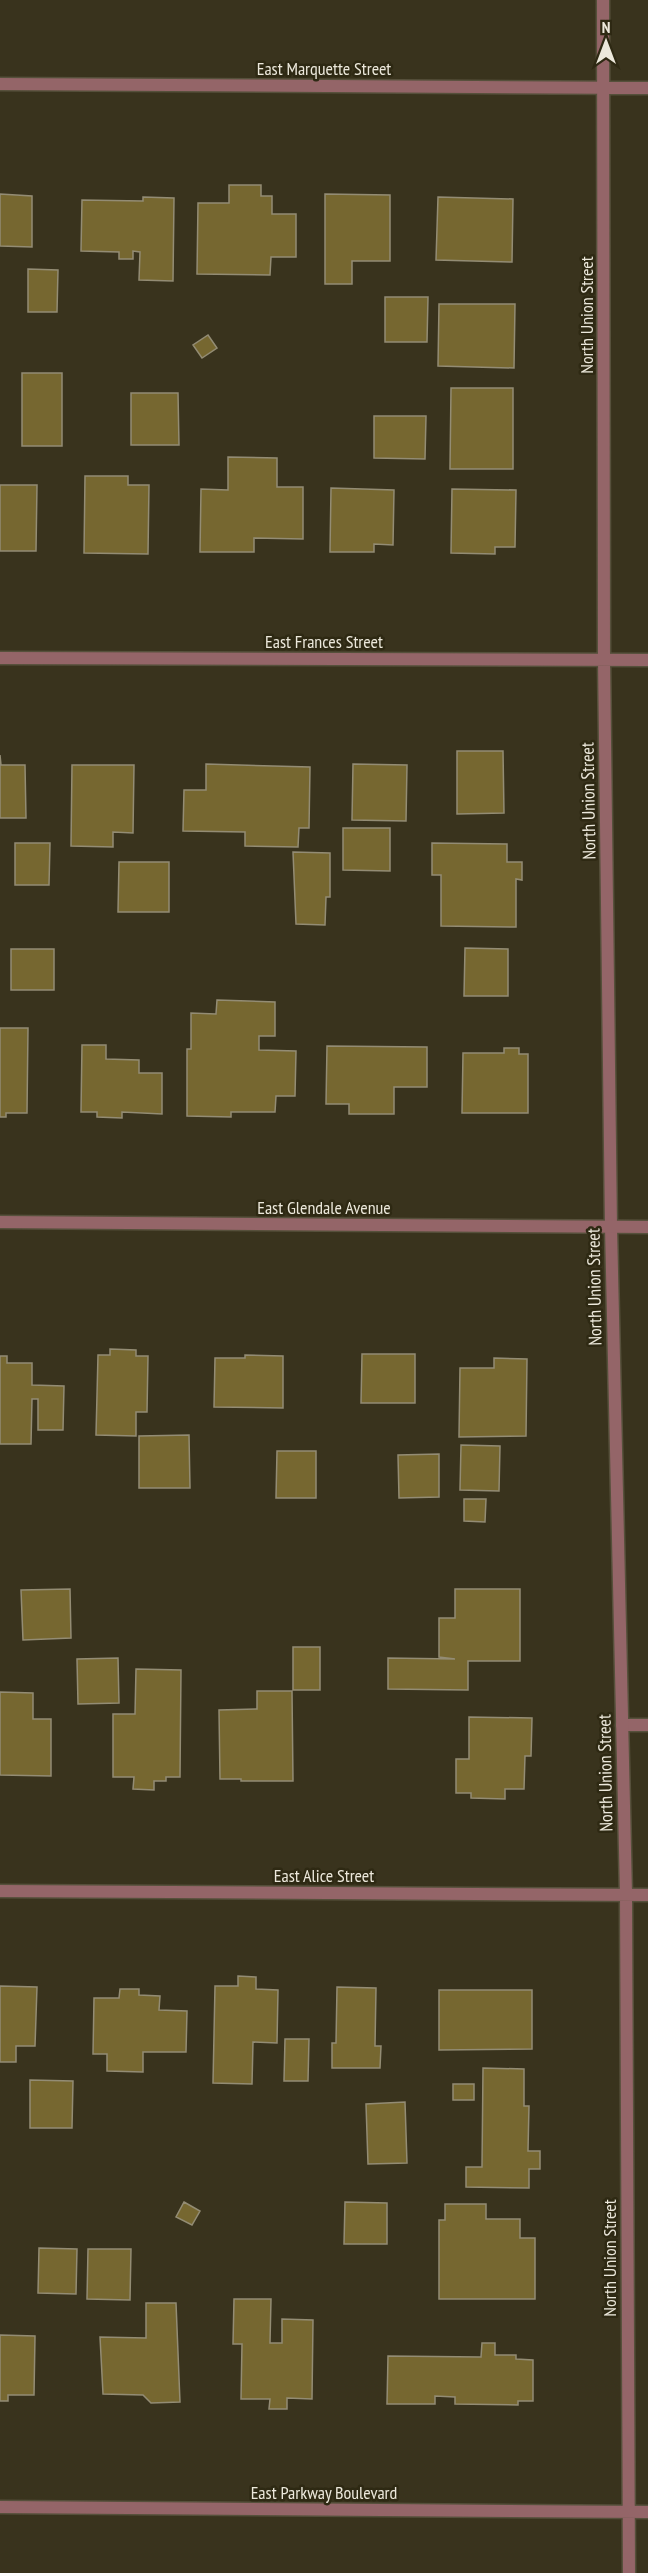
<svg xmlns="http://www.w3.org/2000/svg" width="648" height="2573" viewBox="0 0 648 2573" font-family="'PT Sans Narrow',sans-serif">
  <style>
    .building { fill: #766730; stroke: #938c74; stroke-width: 1.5 }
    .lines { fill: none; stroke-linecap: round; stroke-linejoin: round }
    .service-casing { stroke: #56503b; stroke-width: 15 }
    .minor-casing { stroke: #56503b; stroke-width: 15 }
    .tertiary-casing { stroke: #56503b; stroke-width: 15 }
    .service { stroke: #946568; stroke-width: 12 }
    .minor { stroke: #946568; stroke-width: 12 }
    .tertiary { stroke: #946568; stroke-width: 12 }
    .labels { text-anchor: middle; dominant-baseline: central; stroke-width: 5; stroke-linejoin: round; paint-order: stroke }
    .street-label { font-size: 18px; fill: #ece8db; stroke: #2e2913 }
  </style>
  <rect width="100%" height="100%" fill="#39331d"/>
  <!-- building -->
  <path class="building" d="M229 185H261V196H272V214H296V257H271L270 275 197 274 198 203H229Z
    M0 194 32 196V247L0 246Z
    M325 194 390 195V261H352V284H325Z
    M143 197 174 198 173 281 139 280 140 252 133 251V259H119V252L81 251 82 200 143 201Z
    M438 197 513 199 512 262 436 260Z
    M28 269 58 270 57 312H28Z
    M385 297H428L427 342H385Z
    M439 304H515L514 368 438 366Z
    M208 335 217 348 202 358 193 345Z
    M22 373H62V446H22Z
    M451 388H513V469H450Z
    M131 393H178L179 445H131Z
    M374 416H426L425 459 374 458Z
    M228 457 277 458V487H303V539L254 538V552H200L201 489 228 490Z
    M85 476H128V485H149L148 554 84 553Z
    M0 485H37L36 551H0Z
    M331 488 394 490 393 545 374 544V552H330Z
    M452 489 516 490 515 547H495V554L451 553Z
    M457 751H503L504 813 457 814Z
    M0 755 1 765H25L26 818H0Z
    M206 764 310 767 309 828H299L298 847 245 846V832L183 831 184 790H206Z
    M353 764 407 765 406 821 352 820Z
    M72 765H134L133 833 113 832V847L71 846Z
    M343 828H390V871L343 870Z
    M15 843H50L49 885H15Z
    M432 843 507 844V862H522V880L516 879V927L441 926V875H432Z
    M293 852 330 853V897H326L325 925 296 924Z
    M119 862H169V912H118Z
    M465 948 508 949V996H464Z
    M11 949H54V990H11Z
    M217 1000 275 1002V1036H259V1050L296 1051 295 1096H276L275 1112H231V1117L187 1116V1049H191V1013L216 1014Z
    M0 1028H28L27 1113H6V1117H0Z
    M82 1045H106V1059L139 1060V1073H162V1114L122 1112V1118L97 1117V1112H81Z
    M327 1046 427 1047V1087H394V1114H349V1104H326Z
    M504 1048H519V1054H528V1113H462L463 1053H504Z
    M110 1349 136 1350V1356H148L147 1412H136V1436L96 1435 98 1355H110Z
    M362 1354H415V1403H361Z
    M245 1355 283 1356V1408L214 1407 215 1358H245Z
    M0 1356H7V1363H32V1385L64 1386 63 1430H38V1399H32L31 1444H0Z
    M494 1358 527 1359 526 1436 459 1437 460 1368H494Z
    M189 1435 190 1488H139V1436Z
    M461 1445 500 1446 499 1491 460 1490Z
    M277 1451H316V1498H276Z
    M439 1454V1497L399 1498 398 1455Z
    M464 1499H486L485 1522 464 1521Z
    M70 1589 71 1638 23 1640 21 1590Z
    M455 1589H520V1661H468V1690L388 1689V1658L455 1659 439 1657V1618H455Z
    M293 1647H320V1690H293Z
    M118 1658 119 1703 78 1704 77 1659Z
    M136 1669 181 1670 180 1777H166V1781H154V1790L133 1789 134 1777H113V1714H135Z
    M257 1691H292L293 1781H241V1779H220L219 1710 257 1709Z
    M0 1692 33 1693V1719H51V1776L0 1775Z
    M469 1717 532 1718 531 1756H525L524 1789H505V1799L471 1798V1793H456V1759H469Z
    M238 1976 256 1977V1989L278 1990 277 2043 253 2042 252 2084 213 2083 215 1986H238Z
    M0 1986 37 1987 35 2046H16V2062H0Z
    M337 1987 376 1988 375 2046H381L380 2068H332V2043H336Z
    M120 1989H139V1995L160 1996 159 2010 187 2011 186 2052H143V2072L107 2071V2054H93L94 1998H119Z
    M439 1990H532V2049L439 2050Z
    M285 2039H309L308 2081H284Z
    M483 2068 524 2069V2106H529L528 2151H540V2169H529V2188L466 2187V2167H482Z
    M30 2080 73 2081 72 2128H30Z
    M453 2084H474V2100H453Z
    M405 2102 407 2163 368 2164 366 2104Z
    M184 2202 200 2211 192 2225 176 2217Z
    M345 2202 387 2203V2244H344Z
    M445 2204H486V2219H520V2238H535V2299H439V2220H445Z
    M39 2248 77 2249 76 2294 38 2293Z
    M88 2249H131L130 2300 87 2299Z
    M234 2299H271L270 2343H282V2319L313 2320 312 2399 287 2398V2409H269L270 2399H241L242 2344H233Z
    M146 2303H176L180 2402 151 2403 143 2395 103 2394 100 2337 146 2338Z
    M0 2335 35 2336 34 2395H8V2401H0Z
    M482 2343H495V2355H516V2359L533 2360V2401H518V2405L455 2404V2397L435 2396V2404H387L388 2356 481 2357Z"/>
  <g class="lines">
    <!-- service casing -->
    <g class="service-casing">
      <path id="service" d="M622 1725H648"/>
    </g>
    <!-- minor casing -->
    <g class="minor-casing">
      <path id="minor" d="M603 0 604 660 611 1227 626 1895 629 2573
        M0 84 648 88
        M0 658 648 660
        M0 1891 648 1895
        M0 2507 648 2512"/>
    </g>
    <!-- tertiary casing -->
    <g class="tertiary-casing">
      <path id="tertiary" d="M0 1222 648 1227"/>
    </g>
    <!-- service -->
    <use href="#service" class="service"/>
    <!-- minor -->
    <use href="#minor" class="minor"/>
    <!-- tertiary -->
    <use href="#tertiary" class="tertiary"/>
  </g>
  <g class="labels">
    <!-- street labels -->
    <g class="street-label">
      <text x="324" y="68">East Marquette Street</text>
      <text transform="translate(586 315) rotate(-90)">North Union Street</text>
      <text x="324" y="641">East Frances Street</text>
      <text transform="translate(588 801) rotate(-91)">North Union Street</text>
      <text x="324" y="1207">East Glendale Avenue</text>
      <text transform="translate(594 1287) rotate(-91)">North Union Street</text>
      <text transform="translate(605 1773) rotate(-91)">North Union Street</text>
      <text x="324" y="1875">East Alice Street</text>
      <text transform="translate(609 2258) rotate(-90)">North Union Street</text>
      <text x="324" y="2492">East Parkway Boulevard</text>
    </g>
  </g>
  <!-- north arrow -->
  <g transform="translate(606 42)" stroke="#2e2913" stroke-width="4.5" paint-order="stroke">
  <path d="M0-4.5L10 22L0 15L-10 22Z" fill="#ece8db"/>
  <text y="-9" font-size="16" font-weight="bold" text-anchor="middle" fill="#ece8db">N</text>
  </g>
</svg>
